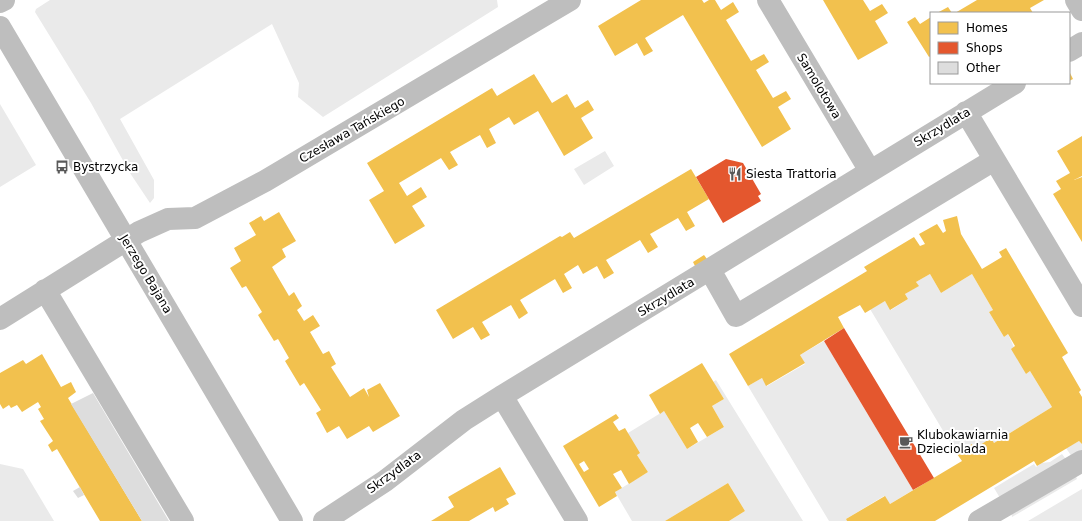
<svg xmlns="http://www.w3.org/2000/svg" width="1082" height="521" viewBox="0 0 1082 521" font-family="'DejaVu Sans',sans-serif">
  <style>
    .green { fill: #eaeaea }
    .homes { fill: #f2c14e; fill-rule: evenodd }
    .shops { fill: #e4572e }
    .building { fill: #ddd }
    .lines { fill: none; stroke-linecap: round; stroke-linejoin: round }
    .minor { stroke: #bebebe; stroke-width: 22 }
    .labels { text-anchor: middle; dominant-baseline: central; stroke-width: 4; stroke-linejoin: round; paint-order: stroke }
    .street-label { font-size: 12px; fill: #000; stroke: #fff }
    .poi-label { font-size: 12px; fill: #000; stroke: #fff; text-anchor: start }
  </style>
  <rect width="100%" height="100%" fill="#fff"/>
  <!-- green -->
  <path class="green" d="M50 0H497L498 7 323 117 298 97 299 83 272 24 120 119 154 180V198L150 203 130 173 91 103 35 12 36 9Z
    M0 104 36 165 0 187Z
    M605 151 614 166 584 185 574 169Z
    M930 274 941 293 972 274 993 310 989 312 1004 337 1008 334 1026 374 1030 371 1052 407 994 443 991 439 974 449 972 445 957 454 870 309 885 301 891 310 908 299 905 294 918 286 916 282Z
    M824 341 913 490 890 504 884 496 846 519 847 521H829L748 386 762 378 767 386 805 364 800 355Z
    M716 380 803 521H729L745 511 728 483 665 521H632L615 492 648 472 637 455 628 433 664 411 687 449 724 427 712 406 724 399 713 382Z
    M1079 441 1082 444V455L1074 460 1066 448Z
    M1062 454 1068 462 1003 503 994 488 1034 464 1036 467 1042 463 1050 462Z
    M0 464 23 469 54 521H0Z
    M1075 474 1077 479 1012 517 1011 512Z
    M1082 489V521H1028Z"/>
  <!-- homes -->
  <path class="homes" d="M641 0H702L704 3 709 0H715L721 10 733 2 739 12 726 20 751 61 764 54 769 62 756 70 773 98 786 91 791 99 778 107 791 129 762 147 683 15 645 38 653 51 644 56 637 43 615 56 598 26Z
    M823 0H863L870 11 882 4 888 13 875 21 888 43 858 60Z
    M977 0H1044L1030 8 1033 13H955Z
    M948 7 952 13H937Z
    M915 17 920 24 931 17V56L929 57 907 22Z
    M1069 71 1073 79 1069 81Z
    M534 74 552 103 567 94 575 108 588 100 594 110 581 118 593 138 564 156 538 111 514 125 509 117 489 129 496 143 487 148 480 135 450 152 458 165 449 170 441 158 399 183 407 196 421 187 427 197 412 206 425 226 395 244 369 200 384 191 367 163 492 88 497 96Z
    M1082 136V176L1074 180 1082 177V242L1053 194 1061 189 1056 181 1070 173 1057 151Z
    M691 169 709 199 687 212 695 226 686 231 678 218 650 234 658 247 648 253 640 240 606 260 614 273 604 279 597 266 583 274 578 265 564 274 572 288 563 293 555 279 520 300 528 313 519 319 511 305 482 322 490 335 481 340 473 327 453 339 436 310 560 236 562 237 570 232 574 238Z
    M279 212 296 241 282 249 286 257 272 267 289 296 294 292 302 306 297 310 304 321 313 315 320 326 310 332 323 354 329 351 336 364 331 367 350 397 364 388 369 397 367 390 380 383 400 416 373 432 369 426 347 439 339 426 327 433 316 413 321 410 304 383 300 386 285 361 289 358 278 339 274 341 258 315 262 312 246 286 242 288 230 268 241 261 234 248 256 235 249 223 261 216 264 221Z
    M957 216 961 234 982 269 1002 257 999 252 1006 248 1068 353 1062 357 1081 390 1079 392 1082 397V444L1079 441 1037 466 1034 461 935 521H847L846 519 885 496 890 504 962 461 957 454 972 444 974 449 991 438 994 443 1052 407 1030 371 1026 374 1011 349 1015 346 1008 334 1004 337 989 312 993 310 972 274 941 293 930 274 916 282 919 286 905 294 908 299 890 310 885 301 865 313 860 305 838 317 844 328 800 355 805 363 766 386 762 378 748 386 729 354 867 271 864 267 914 237 920 246 925 244 919 234 937 224 943 233 946 231 943 220Z
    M704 255 707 259 695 266 693 262Z
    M42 354 61 387 71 382 76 392 68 398 142 521H100L57 449 52 452 48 445 53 441 40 421 44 419 38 409 41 407 38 402 22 412 17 405 11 408 9 405 3 409 0 404V373L23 360 26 364Z
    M702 363 724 399 712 406 724 427 707 437 698 423 690 428 698 442 687 449 664 411 660 414 649 395Z
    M616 414 619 418 613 422 619 431 625 428 640 453 637 455 648 472 629 484 621 470 613 474 622 488 615 492 617 496 599 507 563 446ZM584 461 589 469 584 472 579 464Z
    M500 467 516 494 506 499 509 504 495 512 493 507 469 521H431L454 507 448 497Z
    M728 483 745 511 729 521H665Z"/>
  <!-- shops -->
  <path class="shops" d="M726 159 743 163 761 194 758 196 761 201 723 223 696 177Z
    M844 328 934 478 913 490 824 341Z"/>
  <!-- building -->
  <path class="building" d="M93 393 169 521H142L71 404Z
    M80 487 84 495 78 498 73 491Z"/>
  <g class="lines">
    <!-- minor -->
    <path class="minor" d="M768 0 870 171
      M1076 0 1082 10
      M0 2 4 0
      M0 27 292 521
      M1069 51 1082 43
      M966 112 1082 306
      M710 270 736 316 994 160
      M45 290 183 521
      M0 319 139 232 168 219 195 218 265 181 570 0
      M502 396 577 521
      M324 521 385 481 464 420 502 396 1015 83
      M979 521 1082 461"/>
  </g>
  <!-- icons -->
  <defs>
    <g id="bus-bare" transform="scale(1.08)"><path d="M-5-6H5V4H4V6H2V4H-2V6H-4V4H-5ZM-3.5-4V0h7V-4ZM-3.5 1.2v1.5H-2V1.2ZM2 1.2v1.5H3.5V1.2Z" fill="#595959" stroke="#fff" stroke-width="2.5" paint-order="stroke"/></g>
    <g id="restaurant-bare" transform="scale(1.08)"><path d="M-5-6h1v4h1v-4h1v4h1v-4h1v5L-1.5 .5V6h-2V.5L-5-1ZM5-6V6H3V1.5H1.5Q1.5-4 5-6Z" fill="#595959" stroke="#fff" stroke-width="2.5" paint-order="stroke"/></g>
    <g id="cafe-bare" transform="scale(1.08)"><path d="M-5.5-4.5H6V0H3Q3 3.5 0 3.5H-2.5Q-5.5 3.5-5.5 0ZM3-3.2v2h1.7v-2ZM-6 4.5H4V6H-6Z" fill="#595959" stroke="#fff" stroke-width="2.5" paint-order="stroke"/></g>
  </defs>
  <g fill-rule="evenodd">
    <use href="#bus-bare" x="62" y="167"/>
    <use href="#restaurant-bare" x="735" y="174"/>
    <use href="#cafe-bare" x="906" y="442"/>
  </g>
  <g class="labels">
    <!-- street labels -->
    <g class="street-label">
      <text transform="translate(819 86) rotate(59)">Samolotowa</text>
      <text transform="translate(942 127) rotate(-31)">Skrzydlata</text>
      <text transform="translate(352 130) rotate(-30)">Czesława Tańskiego</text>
      <text transform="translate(146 274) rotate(59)">Jerzego Bajana</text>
      <text transform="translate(666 297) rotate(-31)">Skrzydlata</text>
      <text transform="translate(394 472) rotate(-36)">Skrzydlata</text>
    </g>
    <!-- poi labels -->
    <g class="poi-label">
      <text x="73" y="167">Bystrzycka</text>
      <text x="746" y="174">Siesta Trattoria</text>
      <text x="917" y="435">Klubokawiarnia<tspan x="917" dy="14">Dzieciolada</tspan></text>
    </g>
  </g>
  <!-- legend -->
  <rect x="930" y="12" width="140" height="72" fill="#ffffff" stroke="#999999"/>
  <rect x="938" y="22" width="20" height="12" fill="#f2c14e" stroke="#999999"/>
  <text x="966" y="32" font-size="12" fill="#000000">Homes</text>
  <rect x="938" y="42" width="20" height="12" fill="#e4572e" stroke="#999999"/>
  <text x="966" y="52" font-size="12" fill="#000000">Shops</text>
  <rect x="938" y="62" width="20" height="12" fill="#dddddd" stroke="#999999"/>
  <text x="966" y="72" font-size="12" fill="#000000">Other</text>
</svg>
